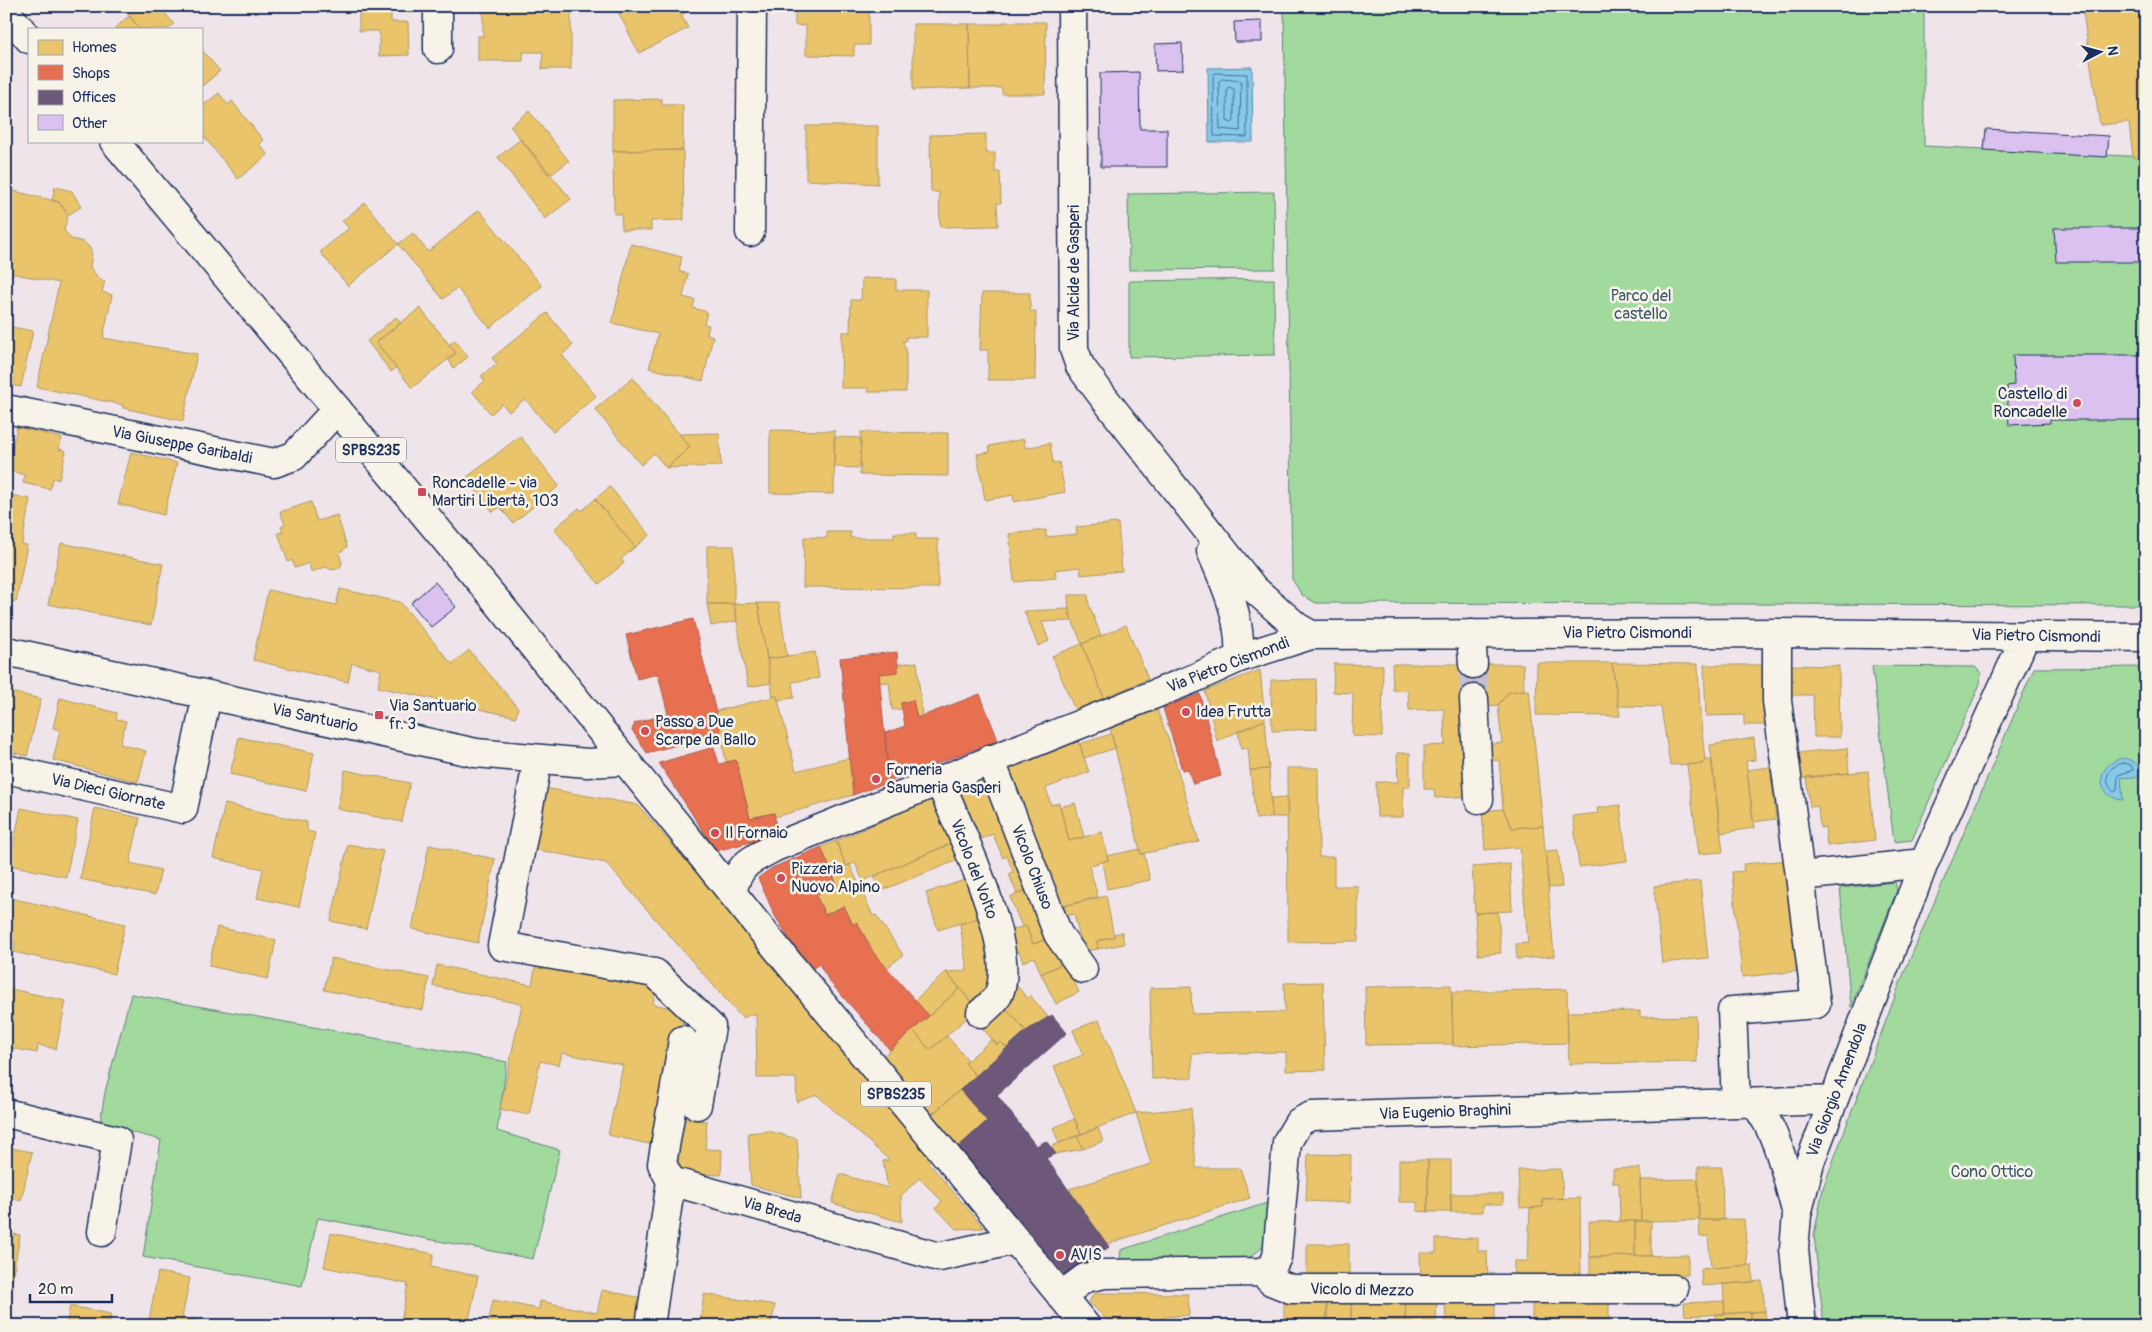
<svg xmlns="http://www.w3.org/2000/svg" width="2152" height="1332" viewBox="0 0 2152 1332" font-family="Pangolin,sans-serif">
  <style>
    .green { fill: #a2d99d; stroke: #5e847e }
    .water { fill: #87c9e8; stroke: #5c8bb1 }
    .homes { fill: #e9c46a; stroke: #ab9766 }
    .shops { fill: #e76f51; stroke: #aa5c55 }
    .offices { fill: #6d597a; stroke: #544c72 }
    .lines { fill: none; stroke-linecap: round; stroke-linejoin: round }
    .shore { stroke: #466d95; stroke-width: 1 }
    .building { fill: #dbc1f0; stroke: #1b2f5e }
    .minor-tunnel { stroke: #c5c0ce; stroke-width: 28; stroke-dasharray: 28 14; stroke-linecap: butt }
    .minor-casing { stroke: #1b2f5e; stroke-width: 31 }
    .tertiary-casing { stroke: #1b2f5e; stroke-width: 31 }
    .primary-casing { stroke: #1b2f5e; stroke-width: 31 }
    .minor { stroke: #f7f3e8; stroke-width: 28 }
    .tertiary { stroke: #f7f3e8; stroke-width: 28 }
    .primary { stroke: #f7f3e8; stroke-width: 28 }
    .poi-dot { fill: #d1495b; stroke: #f7f3e8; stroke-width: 2 }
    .labels { text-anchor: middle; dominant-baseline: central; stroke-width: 5; stroke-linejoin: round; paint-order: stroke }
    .shield { fill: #f7f3e8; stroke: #5d6a87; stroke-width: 1 }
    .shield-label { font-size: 15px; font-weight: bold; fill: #1b2f5e }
    .street-label { font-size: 16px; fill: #1b2f5e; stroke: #f7f3e8 }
    .park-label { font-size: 16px; fill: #3d5a6e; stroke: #f7f3e8 }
    .poi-label { font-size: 16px; fill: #1b2f5e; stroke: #f7f3e8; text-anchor: start }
  </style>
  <rect width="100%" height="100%" fill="#efe4ea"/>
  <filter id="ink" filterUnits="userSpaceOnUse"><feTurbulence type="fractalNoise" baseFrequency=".02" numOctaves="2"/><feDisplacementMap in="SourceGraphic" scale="10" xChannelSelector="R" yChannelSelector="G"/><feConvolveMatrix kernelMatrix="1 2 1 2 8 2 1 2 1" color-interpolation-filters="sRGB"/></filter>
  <g filter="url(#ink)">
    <!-- green -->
    <path class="green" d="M1284 6H1924V146L2146 157V605L1316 603 1302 595 1292 579Z
      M1274 192 1275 269 1129 270 1128 194Z
      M1274 279 1275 355 1129 357V281Z
      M1872 666 1975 667 1981 673 1980 684 1912 840 1894 842Z
      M2146 667V1326H1824L1814 1235 1823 1188 1902 978 2034 668Z
      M1895 882 1897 890 1851 1007 1840 888Z
      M131 994 507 1062 497 1131 560 1150 533 1259 318 1218 302 1286 143 1257 161 1140 100 1124 105 1092Z
      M1267 1203 1264 1246 1245 1262 1131 1265 1120 1260 1121 1250Z"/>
    <!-- water -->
    <path class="water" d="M1252 67 1253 142H1209L1208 68Z
      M2124 758C2135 761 2139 765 2143 776L2121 778 2123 800C2094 797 2095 763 2124 758Z"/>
    <!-- homes -->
    <path class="homes" d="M132 6H159L174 24 169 29H140L126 11Z
      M346 6H391V22H408L409 55 379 56V31H359V9H346Z
      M520 6H571V69H542L543 52H523V61H478V36H483V8H520Z
      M615 6H698L681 15 688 28 639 53Z
      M795 6H869V45H854V56L806 55V26L795 25Z
      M2082 6H2146V157L2133 158 2129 122 2100 125Z
      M129 16 140 29H114Z
      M1002 22H1046L1045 94H1002V88H970L969 24H1002Z
      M913 24H969L970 88 913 90Z
      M201 49 220 71 201 87Z
      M219 93 228 105 232 101 263 140 259 144 268 155 238 179 201 133V107Z
      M662 99V105H683V150L613 151V100Z
      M529 111 569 161 552 174 550 172 548 174 510 126Z
      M806 126H878V184L806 180Z
      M986 134V153H995V172H1000L1001 203H997L998 226 940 227 939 192H931L930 135Z
      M521 139 571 199 545 219 498 157Z
      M683 150 684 220 651 221V230H622L621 214H614L613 151Z
      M55 187 72 191 81 207 68 215 59 202 52 201Z
      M6 189 59 202 68 215 64 230 71 239 84 242 89 247 92 253 90 267 99 279 105 281 102 292 112 295 103 338 197 354 183 421 123 408V405L37 387 59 283 6 272Z
      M365 203 398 244 348 286 320 252 349 228 342 221Z
      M479 210 542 286 490 328 457 288 443 299 398 244 413 233 428 252Z
      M631 244 682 257 679 271 688 274 683 297 695 300 693 308 707 312 704 324 709 325 707 334 713 336 703 381 649 368 658 334 612 323Z
      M862 278 896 279V290H927V337H906V341H903L904 348H906V392H868V388H841L842 332H850L851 300H861Z
      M982 293H1030V311H1036L1035 380H988V350H980Z
      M420 308 456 353 412 388 376 342Z
      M547 313 573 345 562 355 596 396 553 432 525 399 509 412 502 404 491 414 472 391 485 381 481 376 497 364 492 358Z
      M396 317 401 323 376 342 396 368 391 372 367 341Z
      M6 326 33 331 21 387 6 384Z
      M455 340 468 357 454 368 448 359 456 353 449 345Z
      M633 378 690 447 666 468 654 453 641 465 595 409Z
      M17 427 62 438 59 449 66 451 59 480 53 478 50 489 23 483 25 475 7 470Z
      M770 430 835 431 834 494 770 493Z
      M861 432 948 433V476L860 475Z
      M719 433 721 466 666 468 690 447 679 434Z
      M520 436 559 486 513 523 500 507 493 512 466 478Z
      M834 437 861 438 860 468 834 467Z
      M1024 439 1025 448 1050 443 1053 463 1059 462 1065 492 1014 502 1013 495 985 500 977 454 990 452 989 446Z
      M131 452 177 463 164 515 118 504Z
      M610 487 650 535 635 547 595 499Z
      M6 494 30 499 22 544 27 545 16 602 6 600Z
      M595 499 635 547 621 559 624 563 599 584 554 529 579 508 582 511Z
      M311 502 317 521 337 515 347 547 339 553 342 563 340 568 332 570 326 567 311 572 309 563 295 568 292 560 288 562 278 533 283 532 281 526 285 524 280 512Z
      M1118 523 1122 571 1081 575 1080 567 1055 570 1056 578 1014 582 1009 534 1046 530V537L1077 534 1076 527Z
      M827 532H851L850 538H894V533H916V539H938V588L803 587 804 537 827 538Z
      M61 543 163 564 151 625 48 604Z
      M707 546H734V604H707Z
      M340 589 400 602 452 664 469 650 518 708 516 717 378 687 381 670 352 663 348 682 253 660 268 590 336 605Z
      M1068 595H1088L1089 605 1101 636 1082 644 1069 613Z
      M758 603H779L787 656 767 659Z
      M758 603 771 683 748 687 734 604Z
      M707 604H734L737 621 711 626Z
      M1069 609 1072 621 1042 622 1049 641 1038 646 1024 611Z
      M1126 625 1148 679 1104 698 1082 644Z
      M1082 644 1104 698 1075 710 1052 656Z
      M815 652 819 678 792 682 794 698 778 700 777 696 773 697 767 659Z
      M917 662 922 716 917 718 913 700 901 703 902 709 892 710 889 682 880 683 879 674 898 672V664Z
      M1537 663H1612L1620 716 1536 715Z
      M1612 663 1698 664 1700 713 1705 759 1702 764 1670 765 1661 707 1618 706Z
      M1334 664 1383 665 1382 737 1352 736 1353 693 1333 692Z
      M1392 664H1523L1524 690 1509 692 1498 705 1484 706 1473 796 1435 798 1434 789H1424V746L1445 745 1444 709 1409 710 1408 691 1393 690Z
      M1704 665H1765L1766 725H1744V715L1706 716Z
      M1785 665 1839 666 1840 737H1814L1813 695H1785Z
      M1260 670 1265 720 1217 741 1205 691Z
      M1316 679 1317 729 1272 731 1271 680Z
      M1529 690 1543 826 1512 828 1503 809 1499 760 1484 762 1482 745 1502 743 1498 705 1509 692Z
      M6 691 41 699 27 756 6 751Z
      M777 696 796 771 849 758 853 795 775 817 774 813 750 818 736 760 726 762 716 711Z
      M60 698 117 713 116 719 126 721 120 744 146 751 138 782 53 760 60 730 53 728Z
      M1157 710 1169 741 1199 842 1141 854 1110 728Z
      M1265 720 1269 769 1250 770 1248 748 1241 749 1238 731Z
      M1111 734 1116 748 1084 758 1080 744Z
      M239 737 314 753 306 791 230 774Z
      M1754 738 1755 760 1746 761 1754 828 1721 833 1710 745Z
      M1078 740 1089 772 1046 788 1051 805 1059 803 1069 841 1102 832 1108 860 1089 866 1098 897 1052 909 999 771Z
      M1847 748 1849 773 1799 779 1797 753Z
      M1397 753H1410V787H1403V817H1377L1376 782H1398Z
      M1705 759H1711L1723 852 1699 854 1687 765 1702 764Z
      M1770 767 1776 819 1753 822 1747 770Z
      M1287 768H1318L1319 857H1334V886H1358V941L1288 942Z
      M1269 769 1272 817 1256 819 1250 770Z
      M345 770 410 783 402 822 337 809Z
      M1868 771 1875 840 1827 846 1825 827 1820 828 1818 806 1810 807 1806 777Z
      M988 775 1034 887 1017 894 1009 874 1013 872 1007 856 1003 858 993 834 974 842 953 790Z
      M539 787 638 805 938 1154 928 1162 984 1228 956 1229 936 1208 942 1201 919 1178 901 1196 902 1222 832 1203 840 1174 888 1188 883 1161 889 1160 817 1095 797 1102 796 1078H757L756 1013 742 1018 606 863 528 848Z
      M1287 797 1288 817H1272L1271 798Z
      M933 799 952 843 863 881 855 863 846 866 836 841Z
      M1075 803 1084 837 1069 841 1060 807Z
      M225 804 307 822V831L315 833 299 907 257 898 263 869 213 858Z
      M1620 805 1627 861 1579 867 1573 816 1598 813 1597 808Z
      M21 808 78 820 66 877 9 865Z
      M95 808 140 818 130 863 161 870 155 895 80 879Z
      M1503 809 1512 828 1543 826 1554 956 1517 959 1516 944 1528 943 1520 847 1485 850 1482 811Z
      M836 841 846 866 850 865 873 916 876 915 903 955 887 968 873 952 857 922 853 925 844 906 825 915 816 895 837 885 821 847Z
      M952 843 958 860 880 891 874 876Z
      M348 844 383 851 366 929 331 921Z
      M429 845 495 859 478 943 412 929Z
      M1140 849 1141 854H1144L1150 880 1107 889 1102 862 1108 860 1107 856Z
      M1558 850 1562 887 1549 888 1545 851Z
      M1789 860 1800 971 1742 977 1732 872 1744 871 1743 864Z
      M1510 864 1512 911 1475 913 1472 867Z
      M973 877 988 915 938 930 926 893Z
      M1700 881 1708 958 1662 963 1654 886Z
      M1036 886 1055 936 1033 944 1026 926 1022 927 1010 897Z
      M1106 896 1114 937 1097 941 1098 949 1083 951 1074 914 1056 918 1052 909Z
      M6 897 125 924 114 974 13 952 15 943 6 941Z
      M1498 912 1501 953 1478 955 1475 913Z
      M988 915 990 996 977 1009 946 972 967 971 960 924Z
      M1026 926 1033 944 1055 936 1068 961 1041 974 1034 957 1023 962 1019 951 1005 957 1002 932Z
      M217 927 276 940 268 979 209 966Z
      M1122 932 1124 944 1098 949 1097 941 1114 937V934Z
      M331 958 429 978 423 1010 324 990Z
      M537 958 657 983 653 1004 685 1011 658 1146 608 1135 623 1065 562 1053 559 1065 540 1061 529 1115 500 1109 522 1004 433 986 437 965 532 985Z
      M1065 962 1079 992 1056 1004 1041 974Z
      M946 972 960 988 929 1016 915 1000Z
      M1009 976 1027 998 1030 995 1048 1017 1026 1031 1001 1002Z
      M1323 982 1325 1070 1286 1071V1052L1192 1054V1078L1152 1079 1150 988 1191 987 1192 1014 1285 1012 1284 983Z
      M1451 985 1453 1044 1366 1045 1365 987Z
      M6 988 66 1001 56 1049 38 1045 37 1053 6 1047Z
      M960 988 977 1009 930 1050 913 1030Z
      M1567 989 1568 1043 1453 1046 1452 992Z
      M1001 1002 1026 1031 1007 1048 1001 1042 997 1045 977 1022Z
      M1640 1011V1017L1696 1016 1697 1062 1569 1064 1567 1012Z
      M1099 1020 1136 1113 1081 1134 1054 1066 1083 1055 1073 1030Z
      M913 1030 930 1050 947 1036 968 1060 965 1063 976 1076 930 1116 880 1059Z
      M992 1039 997 1045 1001 1042 1007 1048 976 1076 965 1063Z
      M960 1090 987 1121 957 1148 930 1116Z
      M1191 1108 1196 1168H1240L1250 1198 1107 1244 1069 1189 1151 1164 1136 1113Z
      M681 1119 707 1121 705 1149 722 1150 721 1175 677 1173Z
      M1074 1119 1081 1134 1059 1143 1053 1128Z
      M1098 1128 1103 1141 1083 1149 1077 1136Z
      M769 1131 797 1139 801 1198 751 1185 748 1133Z
      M1077 1136 1083 1149 1056 1154 1050 1147Z
      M6 1147 32 1152 21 1201 6 1197Z
      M1308 1154 1351 1155 1350 1203 1306 1201Z
      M1399 1160H1428V1212L1417 1211V1202H1399Z
      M1428 1160H1451V1212H1428Z
      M1698 1167H1722L1723 1220H1699Z
      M1640 1168 1641 1221H1620L1619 1183H1613V1169Z
      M1561 1169 1563 1198 1542 1199 1543 1207 1520 1208 1518 1170Z
      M1698 1179 1699 1220 1641 1221 1640 1180Z
      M1450 1194H1503V1204H1483V1212H1451Z
      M1580 1198 1581 1286 1513 1285 1514 1261H1528L1530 1208 1543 1207 1542 1199Z
      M1744 1219 1748 1265 1711 1268 1708 1236 1700 1237 1699 1220Z
      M1635 1221V1256L1590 1257 1589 1222Z
      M1635 1221H1651V1256H1635Z
      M6 1233 20 1235 9 1300H6Z
      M331 1233 434 1254 431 1267 478 1276 469 1320 488 1324 493 1300 539 1309 540 1301 597 1313 602 1290 652 1300 647 1326H400L408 1284 324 1267Z
      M1478 1238V1251H1487L1488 1283 1421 1285 1420 1253H1436V1239Z
      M1307 1244H1349V1284H1307Z
      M1688 1255V1275H1675V1284L1590 1286V1257Z
      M1752 1265 1753 1282 1702 1286 1701 1269Z
      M158 1272 190 1278 182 1318 223 1326H148Z
      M1762 1281 1765 1311 1725 1314 1723 1284Z
      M1094 1293 1188 1294 1189 1315 1164 1317 1165 1326H1113L1089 1302Z
      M704 1294 775 1305 771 1326H712L713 1324 700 1322Z
      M1532 1295H1609V1321H1580V1326H1532Z
      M1284 1296H1327V1326H1284Z
      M1327 1296H1351V1320H1327Z
      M1351 1296H1406L1405 1321 1351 1320Z
      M1406 1296H1437L1436 1322 1405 1321Z
      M1445 1296H1495V1326H1446Z
      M1724 1301 1725 1314 1685 1316 1684 1303Z
      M70 1306 111 1314 109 1326H66Z
      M1765 1311 1766 1324H1751V1312Z
      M1751 1312V1326H1716L1715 1314Z"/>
    <!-- shops -->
    <path class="shops" d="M693 619 721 733 647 753 632 730 635 723 668 714 658 674 637 679 626 635Z
      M897 652 898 672 879 674 889 782 853 795 840 658Z
      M980 694 998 740 889 782 885 733 905 726 901 703 913 700 917 718Z
      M1200 694 1221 776 1193 784 1188 769 1182 770 1163 708Z
      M714 747 719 764 736 760 750 818 774 813 778 835 716 851 659 763Z
      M821 847 837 885 816 895 825 915 844 906 853 925 857 922 873 952 929 1016 890 1050 829 981 819 964 809 971 775 916 758 878 772 868Z"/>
    <!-- offices -->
    <path class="offices" d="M1052 1015 1067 1033 997 1095 1036 1146 1046 1141 1056 1154 1046 1158 1109 1247 1067 1277 957 1148 987 1121 960 1090 1026 1031Z"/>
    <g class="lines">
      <!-- shore -->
      <path class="shore" d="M1216 73 1247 74V137L1214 136 1213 75Z
        M1222 79 1241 81 1240 131 1220 129 1219 82Z
        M1229 87 1234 89V121L1232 123 1227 121V89Z
        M2124 763 2131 765 2133 770 2118 775 2117 790 2114 792C2101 780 2108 765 2124 763Z"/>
    </g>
    <!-- building -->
    <path class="building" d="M1228 6H1260V9L1228 10Z
      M1262 21V42H1235L1234 22Z
      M1182 43 1183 70 1156 71 1155 44Z
      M1139 72 1140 129H1167V167H1101L1100 73Z
      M1986 129 2109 136 2107 157 1984 150Z
      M2054 228H2146V262H2056Z
      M2013 355H2146V420H2050V423L2009 425 2007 386 2014 385Z
      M435 582 456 607 431 627 411 603Z"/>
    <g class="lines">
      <!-- minor-tunnel -->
      <path class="minor-tunnel" d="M1473 664 1474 699"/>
      <!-- minor casing -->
      <g class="minor-casing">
        <path id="minor" d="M438 6V49
          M1072 6 1074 349 1080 366 1101 394 1253 588 1297 627 1311 635
          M750 232 752 6
          M6 409 274 463 294 456 337 409
          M1211 551C1226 585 1242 620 1239 658
          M1777 633V701L1800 876
          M1471 634 1473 664
          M1474 699 1479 799
          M538 759 502 946 655 973 711 1027 697 1105
          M990 759 1058 934 1083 969
          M6 769 183 809 207 695
          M939 780C958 826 1018 948 999 993 996 1001 987 1007 981 1013
          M732 892C740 862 750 861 775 847L1195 678 1239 658 1311 635 1777 633 2146 637
          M1736 1103 1732 1011 1816 1004 1800 876 1924 863
          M1754 1103C1778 1131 1786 1174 1796 1211
          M6 1113 117 1140 102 1232
          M671 1181 662 1164 683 1040
          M1262 1272 1272 1267 1277 1257 1287 1142 1299 1122 1311 1116 1833 1100
          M1061 1296 1085 1278 1105 1274 1262 1272 1271 1281 1291 1289H1674
          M650 1326 671 1181 939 1257 1015 1240
          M1802 1326 1794 1249 1797 1215 1810 1162 1924 863 2026 635"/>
      </g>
      <!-- tertiary casing -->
      <g class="tertiary-casing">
        <path id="tertiary" d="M6 651 476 753 587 763 626 761"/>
      </g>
      <!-- primary casing -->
      <g class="primary-casing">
        <path id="primary" d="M6 12 29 39
          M114 141 499 604 769 939 1086 1326"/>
      </g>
      <!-- minor -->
      <use href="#minor" class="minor"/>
      <!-- tertiary -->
      <use href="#tertiary" class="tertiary"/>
      <!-- primary -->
      <use href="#primary" class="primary"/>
    </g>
  </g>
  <!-- markers -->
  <g class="poi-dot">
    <circle cx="2077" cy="403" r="5"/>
    <rect x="417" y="487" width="10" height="10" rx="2.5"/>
    <circle cx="1186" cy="712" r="5"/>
    <rect x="374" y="710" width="10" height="10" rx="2.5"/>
    <circle cx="645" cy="731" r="5"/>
    <circle cx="876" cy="779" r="5"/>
    <circle cx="715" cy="833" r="5"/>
    <circle cx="781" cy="878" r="5"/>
    <circle cx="1060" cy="1255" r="5"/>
  </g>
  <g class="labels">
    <!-- shield labels -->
    <g class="shield">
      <rect x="336" y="437.5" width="70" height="25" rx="4"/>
      <rect x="861" y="1081.5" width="70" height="25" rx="4"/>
    </g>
    <g class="shield-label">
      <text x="371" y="450">SPBS235</text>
      <text x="896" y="1094">SPBS235</text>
    </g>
    <!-- street labels -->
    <g class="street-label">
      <text transform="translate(1074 273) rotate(-90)">Via Alcide de Gasperi</text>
      <text transform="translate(182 445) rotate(11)">Via Giuseppe Garibaldi</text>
      <text x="1627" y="633">Via Pietro Cismondi</text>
      <text transform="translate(2036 636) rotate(1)">Via Pietro Cismondi</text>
      <text transform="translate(1228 665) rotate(-21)">Via Pietro Cismondi</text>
      <text transform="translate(315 718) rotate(12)">Via Santuario</text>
      <text transform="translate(108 792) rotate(13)">Via Dieci Giornate</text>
      <text transform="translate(1032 867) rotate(69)">Vicolo Chiuso</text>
      <text transform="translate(974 869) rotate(69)">Vicolo del Volto</text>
      <text transform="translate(1837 1090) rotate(-69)">Via Giorgio Amendola</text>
      <text transform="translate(1445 1112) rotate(-2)">Via Eugenio Braghini</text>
      <text transform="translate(772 1210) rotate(16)">Via Breda</text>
      <text transform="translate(1362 1290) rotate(1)">Vicolo di Mezzo</text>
    </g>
    <!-- park labels -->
    <g class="park-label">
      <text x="1641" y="296">Parco del<tspan x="1641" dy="18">castello</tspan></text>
      <text x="1992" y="1172">Cono Ottico</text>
    </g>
    <!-- poi labels -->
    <g class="poi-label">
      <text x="2067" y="394" text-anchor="end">Castello di<tspan x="2067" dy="18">Roncadelle</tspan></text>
      <text x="432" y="483">Roncadelle - via<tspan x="432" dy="18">Martiri Libertà, 103</tspan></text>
      <text x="389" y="706">Via Santuario<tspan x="389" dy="18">fr. 3</tspan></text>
      <text x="1196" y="712">Idea Frutta</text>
      <text x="655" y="722">Passo a Due<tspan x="655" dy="18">Scarpe da Ballo</tspan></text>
      <text x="886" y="770">Forneria<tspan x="886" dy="18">Saumeria Gasperi</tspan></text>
      <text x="725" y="833">Il Fornaio</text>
      <text x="791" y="869">Pizzeria<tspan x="791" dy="18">Nuovo Alpino</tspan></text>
      <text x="1070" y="1255">AVIS</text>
    </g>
  </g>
  <!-- margin -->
  <rect width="2152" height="1332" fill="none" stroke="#f7f3e8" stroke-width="25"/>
  <rect x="12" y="12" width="2127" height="1307" fill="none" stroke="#1b2f5e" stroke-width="2" filter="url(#ink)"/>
  <!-- legend -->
  <rect x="28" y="28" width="175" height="115" fill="#f7f3e8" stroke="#9fa5b1"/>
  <rect x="38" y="40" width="25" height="15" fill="#e9c46a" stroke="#9fa5b1"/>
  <text x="72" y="52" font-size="15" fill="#1b2f5e">Homes</text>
  <rect x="38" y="65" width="25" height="15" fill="#e76f51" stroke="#9fa5b1"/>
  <text x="72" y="78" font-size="15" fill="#1b2f5e">Shops</text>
  <rect x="38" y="90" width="25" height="15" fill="#6d597a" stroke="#9fa5b1"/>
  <text x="72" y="102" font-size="15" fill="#1b2f5e">Offices</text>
  <rect x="38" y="115" width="25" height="15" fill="#dbc1f0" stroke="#9fa5b1"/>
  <text x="72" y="128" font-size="15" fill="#1b2f5e">Other</text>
  <!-- north arrow -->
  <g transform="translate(2100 52) rotate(84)" stroke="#f7f3e8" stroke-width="4" paint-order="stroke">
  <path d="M0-4L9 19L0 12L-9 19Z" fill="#1b2f5e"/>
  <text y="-8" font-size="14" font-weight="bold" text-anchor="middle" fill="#1b2f5e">N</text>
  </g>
  <!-- scale -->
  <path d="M30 1294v8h82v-8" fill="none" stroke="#1b2f5e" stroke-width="2.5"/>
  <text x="38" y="1294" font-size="15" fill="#1b2f5e" stroke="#f7f3e8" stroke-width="4" paint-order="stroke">20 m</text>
</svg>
